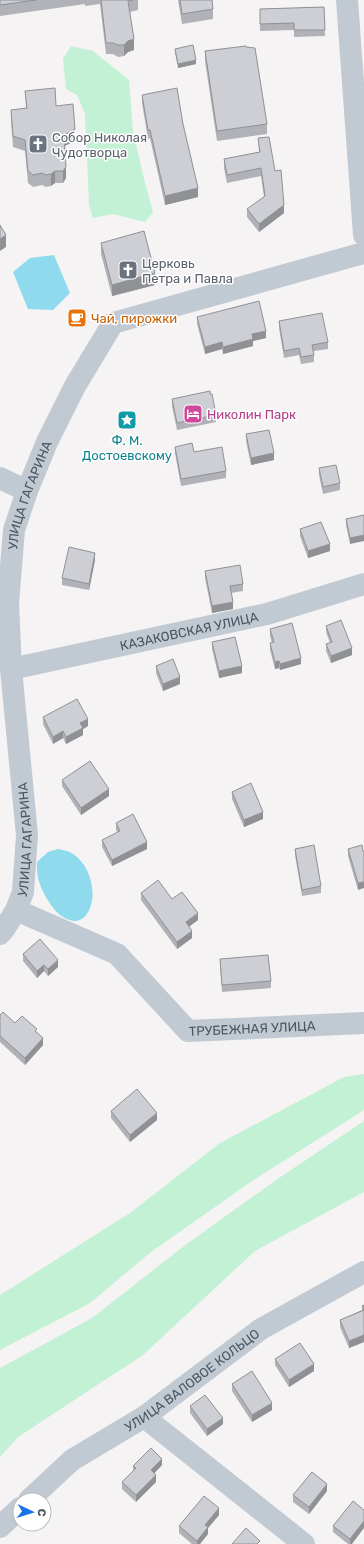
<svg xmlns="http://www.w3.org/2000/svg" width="364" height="1544" viewBox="0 0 364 1544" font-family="Rubik,sans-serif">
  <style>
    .green { fill: #c3f1d5 }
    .water { fill: #90daee }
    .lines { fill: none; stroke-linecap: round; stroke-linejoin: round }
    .minor { stroke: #c1cad2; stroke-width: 22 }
    .wall { fill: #b0b2b7 }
    .shaded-wall { fill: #909195 }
    .building { fill: #cdcfd5; stroke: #909195 }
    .labels { text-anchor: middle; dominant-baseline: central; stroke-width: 3; stroke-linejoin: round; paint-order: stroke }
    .worship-label { font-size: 13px; fill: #5b616d; stroke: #fff; text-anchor: start }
    .food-label { font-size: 13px; fill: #c56008; stroke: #fff; text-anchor: start }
    .hotel-label { font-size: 13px; fill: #b23c85; stroke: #fff; text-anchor: start }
    .culture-label { font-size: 13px; fill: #0d838f; stroke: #fff }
    .street-label { font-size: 13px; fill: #4a5661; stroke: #fff }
  </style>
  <rect width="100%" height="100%" fill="#f5f3f3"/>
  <!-- green -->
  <path class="green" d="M71 46 93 51 129 80 133 131 144 179 153 212 145 222 113 214 93 218 89 205 85 114 77 95 66 89 63 59Z
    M364 1074V1110L252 1181 151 1252 90 1303 0 1350V1295L130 1213 220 1143 344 1077Z
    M364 1121V1192L255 1251 143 1355 18 1437 0 1457V1368L92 1318 184 1246 276 1180Z"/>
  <!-- water -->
  <path class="water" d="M54 255 70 293 53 310 28 309 13 272 30 258Z
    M58 849C63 850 69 851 73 854 89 864 97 890 90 908 81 931 60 919 51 905 41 890 36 879 37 862L48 852Z"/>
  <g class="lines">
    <!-- minor -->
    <g class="minor">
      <path d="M347 0 364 235"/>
      <path d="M0 478 27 491"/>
      <path id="s1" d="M11 669 267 614 364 584"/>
      <path id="s2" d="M16 910 117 954 188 1031 364 1023"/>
      <path id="s3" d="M0 934 5 928 16 910 23 892 27 835 11 669 8 603 14 530 27 491 47 442 75 386 113 323 360 254"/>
      <path d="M144 1417 304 1544"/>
      <path id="s4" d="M29 1500 72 1460 144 1417 261 1329 364 1272"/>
      <path d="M0 1527 20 1508"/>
    </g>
  </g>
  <!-- wall -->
  <path class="wall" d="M0 0H138V10L130 12 134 50 128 52 124 56 118 57 113 54H106L100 4 85 6V4L0 16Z
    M178 0H212L213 9V19L182 24Z
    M324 7 325 36 294 37V30L260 31V9Z
    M246 47 267 124V134L217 141 205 61V51Z
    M175 49 196 64 178 68 175 53Z
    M25 91 56 106 75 141 65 146 66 178 63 183H55L51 186 46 187 42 185 33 187 28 183 25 151 13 147 11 121V110L26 108Z
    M142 95 198 197 165 205 150 138 148 139 142 103Z
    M258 138 275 171 284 213 259 232 247 217V209L264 197 261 176 227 183 224 168V159L259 152Z
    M101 243 155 285 112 296 101 254Z
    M197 317 266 338 253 341V346L223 354 222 349 205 354 197 324Z
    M279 321 328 342V349L314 351V362L301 364 299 355 284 358 279 328Z
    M172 399 216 415V422L177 430 172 406Z
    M246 434 274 460 251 465 246 441Z
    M175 447 194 452 226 471V478L181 486 175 453Z
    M319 468 340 483V490L323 494 319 475Z
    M364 515 350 544 346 525V519Z
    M300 529 330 551 308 558 300 536Z
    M95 560 89 590 62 585V578Z
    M205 571 243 584V591L231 593 233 609 212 613 205 578Z
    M326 626 352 655 331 663 326 651V644L330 643 326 632Z
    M270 629 301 664 280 670 279 668 275 669 270 650V643H272L270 636Z
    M212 642 242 673 219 678 212 649Z
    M156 666 180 684 163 691 156 673Z
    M43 717 88 726 83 729V735L66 744 63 738 53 744 43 724Z
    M62 780 109 796 81 815 62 786Z
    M232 792 263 819 244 827 232 799Z
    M116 823 147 849 112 866 102 847V840L118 833 116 830Z
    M295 849 321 886V893L302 896 295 855Z
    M348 849 363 851 358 890 348 856Z
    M141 893 198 920 189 926 192 938 177 949 141 900Z
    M23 954 58 967 48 976 44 971 37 978 23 961Z
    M220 959 271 981V988L222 992 220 966Z
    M0 1015 15 1023 37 1032 43 1045 25 1065 0 1042Z
    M111 1111 157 1120 130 1142 111 1118Z
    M364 1305V1342L349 1348 340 1327V1320L362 1310V1306Z
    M275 1359 314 1371 289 1387 275 1365Z
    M232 1384 272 1410 252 1422 232 1391Z
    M190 1406 223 1424 207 1436 190 1413Z
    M162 1465 154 1473 156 1482 136 1502 122 1489V1482L133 1471V1466Z
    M327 1491 309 1514 293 1502V1495Z
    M353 1501 352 1544H348L333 1532V1526Z
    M219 1515 208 1528V1534L200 1544H192L179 1533V1526Z"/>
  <!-- shaded-wall -->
  <path class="shaded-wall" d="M134 39V50L128 52 124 56V45L128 41Z
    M196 60V64L178 68V64Z
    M75 129V141L64 146V135Z
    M66 167V178L63 183V171Z
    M55 171V183L51 186V174Z
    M198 188V197L165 205V196Z
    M284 205V213L259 232V224Z
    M6 235V247L0 251V239Z
    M155 273V285L112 296V285Z
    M266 331V338L253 341V346L223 354V347L252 334Z
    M222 342V349L205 354V347Z
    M274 453V460L251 465V458Z
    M364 535V541L350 544V538Z
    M330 544V551L308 558V551Z
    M95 553V560L89 590V584Z
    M233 602V609L212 613V606Z
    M352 648V655L331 663V656Z
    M301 658V664L280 670V664Z
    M279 661V668L275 669V662Z
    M242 666V673L219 678V671Z
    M180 677V684L163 691V684Z
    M88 719V726L83 729V735L66 744V737L80 723Z
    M63 731V738L53 744V737Z
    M109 789V796L81 815V808Z
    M263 812V819L244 827V820Z
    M147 842V849L112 866V860Z
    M364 882V888L358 890V883Z
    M198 913V920L186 929V922Z
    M192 931V938L177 949V942Z
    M58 960V967L48 976V969Z
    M44 965V971L37 978V971Z
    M43 1038V1045L25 1065V1058Z
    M157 1113V1120L130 1142V1135Z
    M364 1335V1342L349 1348V1341Z
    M314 1364V1371L289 1387V1380Z
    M272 1403V1410L252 1422V1415Z
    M223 1418V1424L207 1436V1429Z
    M162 1459V1465L151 1477V1470Z
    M156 1475V1482L136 1502V1495Z
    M327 1484V1491L309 1514V1507Z
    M219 1508V1515L208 1528V1534L200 1544H197V1541L205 1525Z
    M364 1521V1528L352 1544H350V1539Z"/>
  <!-- building -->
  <path class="building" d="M0 0H36L0 5Z
    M101 0H133L128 1 134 39 128 41 124 45H118L113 43H106Z
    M180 0H212L213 9 182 14Z
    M324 7 325 30H294V23L260 24V9Z
    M193 45 196 60 178 64 175 49Z
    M246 46V47L255 48 267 124 217 131 205 51Z
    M55 88 56 106 73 104 75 129 64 135 66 167 63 171H55L51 174 46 175 42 173 33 175 28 171 25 140 13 136 11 110 27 108 25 91Z
    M177 88 183 124 198 188 165 196 150 130H148L142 95Z
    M269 137 275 171 281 170 284 205 259 224 247 209 265 196 261 168 227 175 224 159 260 152 258 138Z
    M0 225 6 235 0 239Z
    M144 231 155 273 112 285 101 243Z
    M259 301 266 331 252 334 253 339 223 347 222 342 205 347 197 317Z
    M322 313 328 342 312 345 314 355 301 357 299 348 284 351 279 321Z
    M210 391V394H212L216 415 177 423 172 399Z
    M269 430 274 453 251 458 246 434Z
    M192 443 194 452 222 447 226 471 181 479 175 447Z
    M336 465 340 483 323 487 319 468Z
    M364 515V535L350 538 346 519Z
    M321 522 330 544 308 551 300 529Z
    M69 547 95 553 89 584 62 578Z
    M240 565 243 584 230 586 233 602 212 606 205 571Z
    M341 620 352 648 331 656 326 644 332 642 326 626Z
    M292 623 301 658 280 664 279 661 275 662 270 643 274 642 270 629Z
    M235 637 242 666 219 671 212 642Z
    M173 659 180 677 163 684 156 666Z
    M77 699 88 719 80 723 83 728 66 737 63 731 53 737 43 717Z
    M90 761 109 789 81 808 62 780Z
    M251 783 263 812 244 820 232 792Z
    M133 814 147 842 112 860 102 840 120 831 116 823Z
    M314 845 321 886 302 890 295 849Z
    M362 845 363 851H364V882L358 883 348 849Z
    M158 880 172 899 182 892 198 913 186 922 192 931 177 942 141 893Z
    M40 939 58 960 48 969 44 965 37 971 23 954Z
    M268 955 271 981 222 985 220 959Z
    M3 1012 15 1023 22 1016 37 1029 35 1031 43 1038 25 1058 0 1036V1015Z
    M137 1089 157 1113 130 1135 111 1111Z
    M364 1305V1335L349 1341 340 1320 364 1310 362 1306Z
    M300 1343 314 1364 289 1380 275 1359Z
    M252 1371 272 1403 252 1415 232 1384Z
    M205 1395 223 1418 207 1429 190 1406Z
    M151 1448 162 1459 151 1470 156 1475 136 1495 122 1482 136 1468 133 1466Z
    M312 1472 327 1484 309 1507 293 1495Z
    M204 1496 219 1508 205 1525 208 1527 197 1541 179 1526Z
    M353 1501 364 1510V1521L350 1539 333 1526Z
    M246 1528 260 1541 257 1544H232Z"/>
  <!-- icons -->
  <defs>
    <g id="church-square" transform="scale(1)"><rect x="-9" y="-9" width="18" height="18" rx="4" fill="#6b7280" stroke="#fff"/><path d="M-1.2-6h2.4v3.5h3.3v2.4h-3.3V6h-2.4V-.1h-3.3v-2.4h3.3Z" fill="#fff"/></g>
    <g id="cafe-square" transform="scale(1)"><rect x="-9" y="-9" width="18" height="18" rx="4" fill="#e8710a" stroke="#fff"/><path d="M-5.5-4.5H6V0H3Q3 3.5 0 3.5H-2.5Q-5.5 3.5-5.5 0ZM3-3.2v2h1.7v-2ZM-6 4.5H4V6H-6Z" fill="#fff"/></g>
    <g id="hotel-square" transform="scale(1)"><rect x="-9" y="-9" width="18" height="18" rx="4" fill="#d1479c" stroke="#fff"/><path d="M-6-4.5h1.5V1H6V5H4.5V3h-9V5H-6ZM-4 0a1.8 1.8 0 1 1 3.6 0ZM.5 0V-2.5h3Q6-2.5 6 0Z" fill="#fff"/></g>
    <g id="sight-square" transform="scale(1)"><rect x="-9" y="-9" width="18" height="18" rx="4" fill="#0f9aa8" stroke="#fff"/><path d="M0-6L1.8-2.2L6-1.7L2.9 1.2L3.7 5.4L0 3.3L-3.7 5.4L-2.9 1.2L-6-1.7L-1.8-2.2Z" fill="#fff"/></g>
  </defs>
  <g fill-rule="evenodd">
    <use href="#church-square" x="38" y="144"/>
    <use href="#church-square" x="128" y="270"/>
    <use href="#cafe-square" x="77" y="318"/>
    <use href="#hotel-square" x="193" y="414"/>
    <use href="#sight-square" x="127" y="420"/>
  </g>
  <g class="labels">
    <!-- worship labels -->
    <g class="worship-label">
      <text x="52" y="137">Собор Николая<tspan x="52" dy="15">Чудотворца</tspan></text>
      <text x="142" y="263">Церковь<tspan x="142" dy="15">Петра и Павла</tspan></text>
    </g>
    <!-- food labels -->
    <g class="food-label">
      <text x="91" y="318">Чай, пирожки</text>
    </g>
    <!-- hotel labels -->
    <g class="hotel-label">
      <text x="207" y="414">Николин Парк</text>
    </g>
    <!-- culture labels -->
    <g class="culture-label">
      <text x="127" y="440">Ф. М.<tspan x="127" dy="15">Достоевскому</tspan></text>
    </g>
    <!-- street labels -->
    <g class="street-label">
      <text stroke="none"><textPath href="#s3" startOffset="449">УЛИЦА ГАГАРИНА</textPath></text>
      <text stroke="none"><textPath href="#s1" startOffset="182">КАЗАКОВСКАЯ УЛИЦА</textPath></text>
      <text stroke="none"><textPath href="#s3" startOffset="101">УЛИЦА ГАГАРИНА</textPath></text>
      <text stroke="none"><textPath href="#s2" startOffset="279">ТРУБЕЖНАЯ УЛИЦА</textPath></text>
      <text stroke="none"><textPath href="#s4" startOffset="203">УЛИЦА ВАЛОВОЕ КОЛЬЦО</textPath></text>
    </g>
  </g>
  <!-- north arrow -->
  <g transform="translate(32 1512) rotate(94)"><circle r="19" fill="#ffffff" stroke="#b7bbc0"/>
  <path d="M0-3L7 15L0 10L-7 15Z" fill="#1a73e8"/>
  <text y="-6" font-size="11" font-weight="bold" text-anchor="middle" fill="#4a5661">С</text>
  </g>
</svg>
